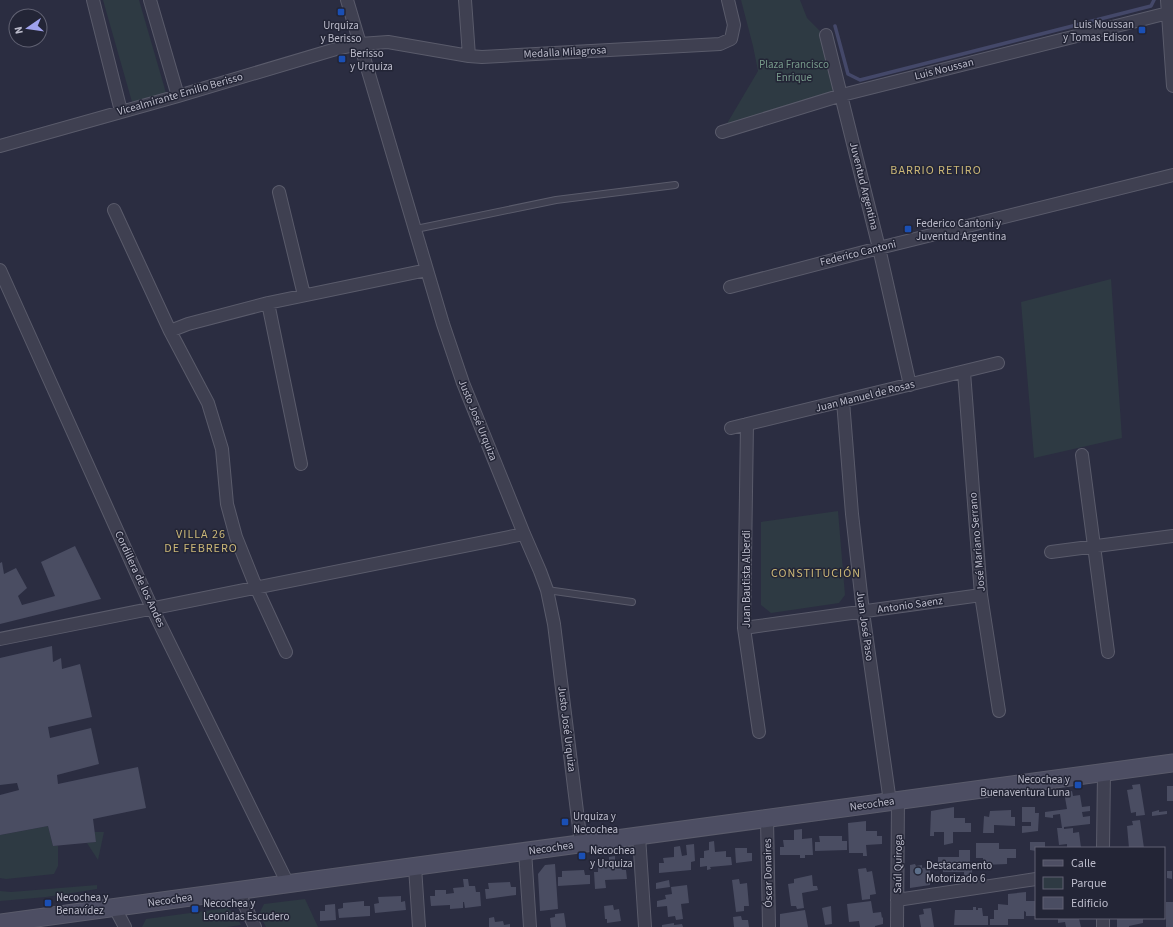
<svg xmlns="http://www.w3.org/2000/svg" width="1173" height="927" viewBox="0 0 1173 927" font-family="'Source Sans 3',sans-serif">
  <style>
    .green { fill: #2e3a43 }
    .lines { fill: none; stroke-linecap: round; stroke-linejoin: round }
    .stream { stroke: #444869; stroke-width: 3.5 }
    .building { fill: #4a4d62 }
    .lane-casing { stroke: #5a5b6b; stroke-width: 8 }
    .street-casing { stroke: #5a5b6b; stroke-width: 14 }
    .secondary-casing { stroke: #5a5b6b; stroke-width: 19 }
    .lane { stroke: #3f4051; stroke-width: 6 }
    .street { stroke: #3f4051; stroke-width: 12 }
    .secondary { stroke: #4d4e63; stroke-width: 17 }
    .transit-dot { fill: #1a4fb4; stroke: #232536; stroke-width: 1.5 }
    .service-dot { fill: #5c6f8a; stroke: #232536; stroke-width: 1.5 }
    .labels { text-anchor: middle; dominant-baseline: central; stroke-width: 3; stroke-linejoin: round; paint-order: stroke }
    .poi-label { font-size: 11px; fill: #bcbccb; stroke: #232536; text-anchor: start }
    .street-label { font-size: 11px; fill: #bcbccb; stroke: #232536 }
    .park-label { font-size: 11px; fill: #76998a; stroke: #232536 }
    .neighbourhood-label { font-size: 12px; letter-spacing: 1px; fill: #cbb777; stroke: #232536 }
  </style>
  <rect width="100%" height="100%" fill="#2b2d41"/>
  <!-- green -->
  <path class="green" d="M103 0H139L166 93 132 102Z
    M741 0H800L807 18 820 31 842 95 722 132 758 71 753 46Z
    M1111 279 1122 438 1034 458 1021 302Z
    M838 511 845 595 839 603 771 613 761 605V522Z
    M48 826 53 846H58V866L54 874 6 879 0 878V835Z
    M94 832H104L98 860 87 843 96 842Z
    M97 885V889L46 897 0 901V891L11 892Z
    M305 899 318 927H266L259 914 264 904Z
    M227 908 236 915 241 925 227 927H142L146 919Z"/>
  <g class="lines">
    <!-- stream -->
    <path class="stream" d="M835 26 848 74 860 80 1151 6 1154 0"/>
  </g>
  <!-- building -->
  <path class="building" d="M75 546 101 599 0 624V563L2 562 4 574 16 568 27 588 18 596 22 605 55 596 41 562Z
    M52 646 53 662 61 658 62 669 80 664 92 717 48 727 50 738 91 728 99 764 57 775 58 784 138 767 146 808 93 819 96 842 53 846 48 826 0 835V795L19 790 17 783 0 785V658Z
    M1140 784 1145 815 1136 816V812L1131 813 1127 790 1133 789 1132 785Z
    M1167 786H1173V801H1167Z
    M1072 791 1073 796 1080 795 1082 807 1090 806V811L1082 812 1083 817 1090 816V824L1064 827V829L1073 828V833L1079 832 1081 848H1067V844L1059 845 1057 828H1062L1060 814 1053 815V818L1045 817V812L1067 809 1064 792Z
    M954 807V818H965V823H971V832H953V843L944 845V832H934V836H930L931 811Z
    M1022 807H1035V813H1039L1038 831 1022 833V826H1031V822H1022Z
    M1011 810V817H1015V826L994 825V833H983L984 816 989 817 990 811Z
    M1159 810V812L1167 811V814L1152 816V812Z
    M1140 820 1144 848H1129L1127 826 1133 825 1132 821Z
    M866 821V831H877V836H882V844L866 845 867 856H863V853H849L848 823Z
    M802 829V839L812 838 813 855H805V858H800V855H780V847H784L783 840H794V830Z
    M819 836H842V841H847V850L815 851V842H820Z
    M714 841 715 852 726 851V857H731L732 865 710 867 711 869 707 870V866L700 867V858H704V851L709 850V842Z
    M1030 842H1045V848H1036V851L1030 850Z
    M976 843H999V849H1016V858H1007V864L983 865V858H976Z
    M694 844 695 861 691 862V870L659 873V863H664L663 858 674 857V847L680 846 682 856 687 855 686 845Z
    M735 848H747V853H752V861L736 863Z
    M959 850H970V866H972V878H964V872H943V865H938V857H959Z
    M615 856V864H618V866H621L622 870H626L627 879 605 880 606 888 595 889 594 872H598V867L609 866V857Z
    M555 864 558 909 540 911 538 874 545 865Z
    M915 864 916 866 922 865V868L930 867V885L910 888V865Z
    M866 868 867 872 872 871 876 894 870 895V899L862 900 858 869Z
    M584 870 585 875H590V884L558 886V877H562V871Z
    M1167 871H1172V879L1167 878Z
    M812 875 813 886H817L818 890 802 893 804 908 797 909 796 906H791L788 884 794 883V879Z
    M463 879H468L469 886H475L476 892H480L481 906 465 908 464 902H463V908L450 909V905L431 906 430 896H435V890H446V894L454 893 453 888 464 887Z
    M739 879 740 884 747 883 749 906H744V911L736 912 732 880Z
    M669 880 670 887 656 889V883Z
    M510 882 511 887H516V895L486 899 485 889H489L488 883Z
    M687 885 689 903 681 904 683 919 676 920 675 916 668 917 667 906 657 907V901L666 899 665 895 672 894 671 887Z
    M1026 892V901H1036V916H1026V912L1024 911V919H1008V925H990V919H994V910H998V904L1008 905V894Z
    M401 896V902L405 901 406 910 375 913 374 904 379 903 378 897Z
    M364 901V906H370V916L339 918 338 909 343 908V903Z
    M871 901 873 913 881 912 882 918 883 917V924L875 926V927H860L859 921 849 922 847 904Z
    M1166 902H1173V927H1166Z
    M335 904 336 920 320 921V911H325V905Z
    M613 905 614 910 619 909 621 921 607 923V919H605L604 906Z
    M831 906 832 924 825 925 822 908Z
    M973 907H976V910H978V908H982L983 916H988V925H954L955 910H973Z
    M931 908 934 927H921L919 915 924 914 923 909Z
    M805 910 808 927H780V914Z
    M564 913 566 927H551L550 918 555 917V914Z
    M741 916 742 920H748L749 927H734L733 917Z
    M494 917 495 922 503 921 504 925 510 924V927H489V918Z
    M1058 918H1083V919H1079L1081 927H1066L1065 922 1058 923Z
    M1117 918H1143V923L1129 926V927H1117Z
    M674 923V925L682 924 683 927H662V925Z"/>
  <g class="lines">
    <!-- lane casing -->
    <g class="lane-casing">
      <path id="lane" d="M416 229 556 200 675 185
        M547 590 632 602"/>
    </g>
    <!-- street casing -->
    <g class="street-casing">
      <path id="street" d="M93 0 121 111
        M150 0 178 96
        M347 0 443 324 463 383 524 534 540 571 547 590 554 624 581 844
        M465 0 469 56
        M1167 0 1173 86
        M826 35 879 248 910 385
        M722 132 842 95 1168 13
        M0 146 178 96 336 49 360 44 388 42 469 56 482 57 720 44 731 39 734 25 728 0
        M279 192 304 295
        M114 210 170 331 208 403 222 449 227 504 236 537 256 587 286 652
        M0 270 152 608 288 884
        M730 287 879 248 1173 175
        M268 303 301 464
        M170 331 188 324 268 303 427 270
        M964 372 981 595 999 711
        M843 401 852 514 863 612 890 802
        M747 424 744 628 759 732
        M731 428 998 363
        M1082 455 1108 652
        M1051 552 1173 536
        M744 628 981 595
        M0 639 524 534
        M767 819 769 927
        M639 836 645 927
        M1103 848 1104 772
        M525 851 530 927
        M415 867 419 927
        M238 891 255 927
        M897 900 1036 879
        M115 908 125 927
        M897 927 898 800
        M1103 927V918"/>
    </g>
    <!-- secondary casing -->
    <g class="secondary-casing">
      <path id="secondary" d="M0 923 1173 763"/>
    </g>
    <!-- lane -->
    <use href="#lane" class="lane"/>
    <!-- street -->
    <use href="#street" class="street"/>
    <!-- secondary -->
    <use href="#secondary" class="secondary"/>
  </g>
  <!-- markers -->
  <g class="transit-dot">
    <rect x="337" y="8" width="8" height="8" rx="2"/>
    <rect x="1138" y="26" width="8" height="8" rx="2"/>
    <rect x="338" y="55" width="8" height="8" rx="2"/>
    <rect x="904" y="225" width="8" height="8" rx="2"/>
    <rect x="1074" y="781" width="8" height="8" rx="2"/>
    <rect x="561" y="818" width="8" height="8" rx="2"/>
    <rect x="578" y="852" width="8" height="8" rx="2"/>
    <rect x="44" y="899" width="8" height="8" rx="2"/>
    <rect x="191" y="905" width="8" height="8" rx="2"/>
  </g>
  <circle class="service-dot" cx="918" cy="871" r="4"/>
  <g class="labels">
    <!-- poi labels -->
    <g class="poi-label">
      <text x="1134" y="24" text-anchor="end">Luis Noussan<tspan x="1134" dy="13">y Tomas Edison</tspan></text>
      <text x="341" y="25" text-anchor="middle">Urquiza<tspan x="341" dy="13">y Berisso</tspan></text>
      <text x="350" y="53">Berisso<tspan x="350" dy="13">y Urquiza</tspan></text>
      <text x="916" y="223">Federico Cantoni y<tspan x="916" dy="13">Juventud Argentina</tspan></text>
      <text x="1070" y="779" text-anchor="end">Necochea y<tspan x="1070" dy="13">Buenaventura Luna</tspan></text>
      <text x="573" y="816">Urquiza y<tspan x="573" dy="13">Necochea</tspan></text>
      <text x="590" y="850">Necochea<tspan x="590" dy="13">y Urquiza</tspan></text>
      <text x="926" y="865">Destacamento<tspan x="926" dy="13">Motorizado 6</tspan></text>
      <text x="56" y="897">Necochea y<tspan x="56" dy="13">Benavídez</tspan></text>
      <text x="203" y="903">Necochea y<tspan x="203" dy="13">Leonidas Escudero</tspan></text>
    </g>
    <!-- street labels -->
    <g class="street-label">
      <text transform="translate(565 52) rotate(-3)">Medalla Milagrosa</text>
      <text transform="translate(944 69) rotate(-14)">Luis Noussan</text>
      <text transform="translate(180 94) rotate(-16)">Vicealmirante Emilio Berisso</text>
      <text transform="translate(864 186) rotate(76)">Juventud Argentina</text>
      <text transform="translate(858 253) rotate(-14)">Federico Cantoni</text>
      <text transform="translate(865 396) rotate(-14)">Juan Manuel de Rosas</text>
      <text transform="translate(478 420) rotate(68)">Justo José Urquiza</text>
      <text transform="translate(977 542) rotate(-95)">José Mariano Serrano</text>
      <text transform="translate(140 579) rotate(65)">Cordillera de los Andes</text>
      <text transform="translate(746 579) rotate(-90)">Juan Bautista Alberdi</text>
      <text transform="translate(910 605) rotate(-8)">Antonio Saenz</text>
      <text transform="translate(865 626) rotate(82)">Juan José Paso</text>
      <text transform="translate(567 729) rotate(83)">Justo José Urquiza</text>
      <text transform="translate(872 804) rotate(-8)">Necochea</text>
      <text transform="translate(551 848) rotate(-8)">Necochea</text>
      <text transform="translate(898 864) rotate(-89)">Saúl Quiroga</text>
      <text transform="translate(768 873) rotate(-91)">Óscar Donaires</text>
      <text transform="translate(170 900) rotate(-8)">Necochea</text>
    </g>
    <!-- park labels -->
    <g class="park-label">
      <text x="794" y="64">Plaza Francisco<tspan x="794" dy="13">Enrique</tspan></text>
    </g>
    <!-- neighbourhood labels -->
    <g class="neighbourhood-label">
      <text x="936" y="170">BARRIO RETIRO</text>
      <text x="201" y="534">VILLA 26<tspan x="201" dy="14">DE FEBRERO</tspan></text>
      <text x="816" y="573">CONSTITUCIÓN</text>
    </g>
  </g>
  <!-- legend -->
  <rect x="1035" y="847" width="130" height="72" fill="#232536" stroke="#606172"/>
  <rect x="1043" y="860" width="20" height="6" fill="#4d4e63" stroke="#606172"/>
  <text x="1071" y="867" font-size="12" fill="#bcbccb">Calle</text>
  <rect x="1043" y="877" width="20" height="12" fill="#2e3a43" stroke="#606172"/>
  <text x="1071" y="887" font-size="12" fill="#bcbccb">Parque</text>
  <rect x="1043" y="897" width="20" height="12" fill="#4a4d62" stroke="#606172"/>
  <text x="1071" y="907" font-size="12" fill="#bcbccb">Edificio</text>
  <!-- north arrow -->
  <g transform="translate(28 28) rotate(257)"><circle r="19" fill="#232536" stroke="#606172"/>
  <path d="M0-3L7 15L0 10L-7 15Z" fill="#9fa2ed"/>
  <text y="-6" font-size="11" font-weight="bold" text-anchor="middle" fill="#bcbccb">N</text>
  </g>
</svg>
